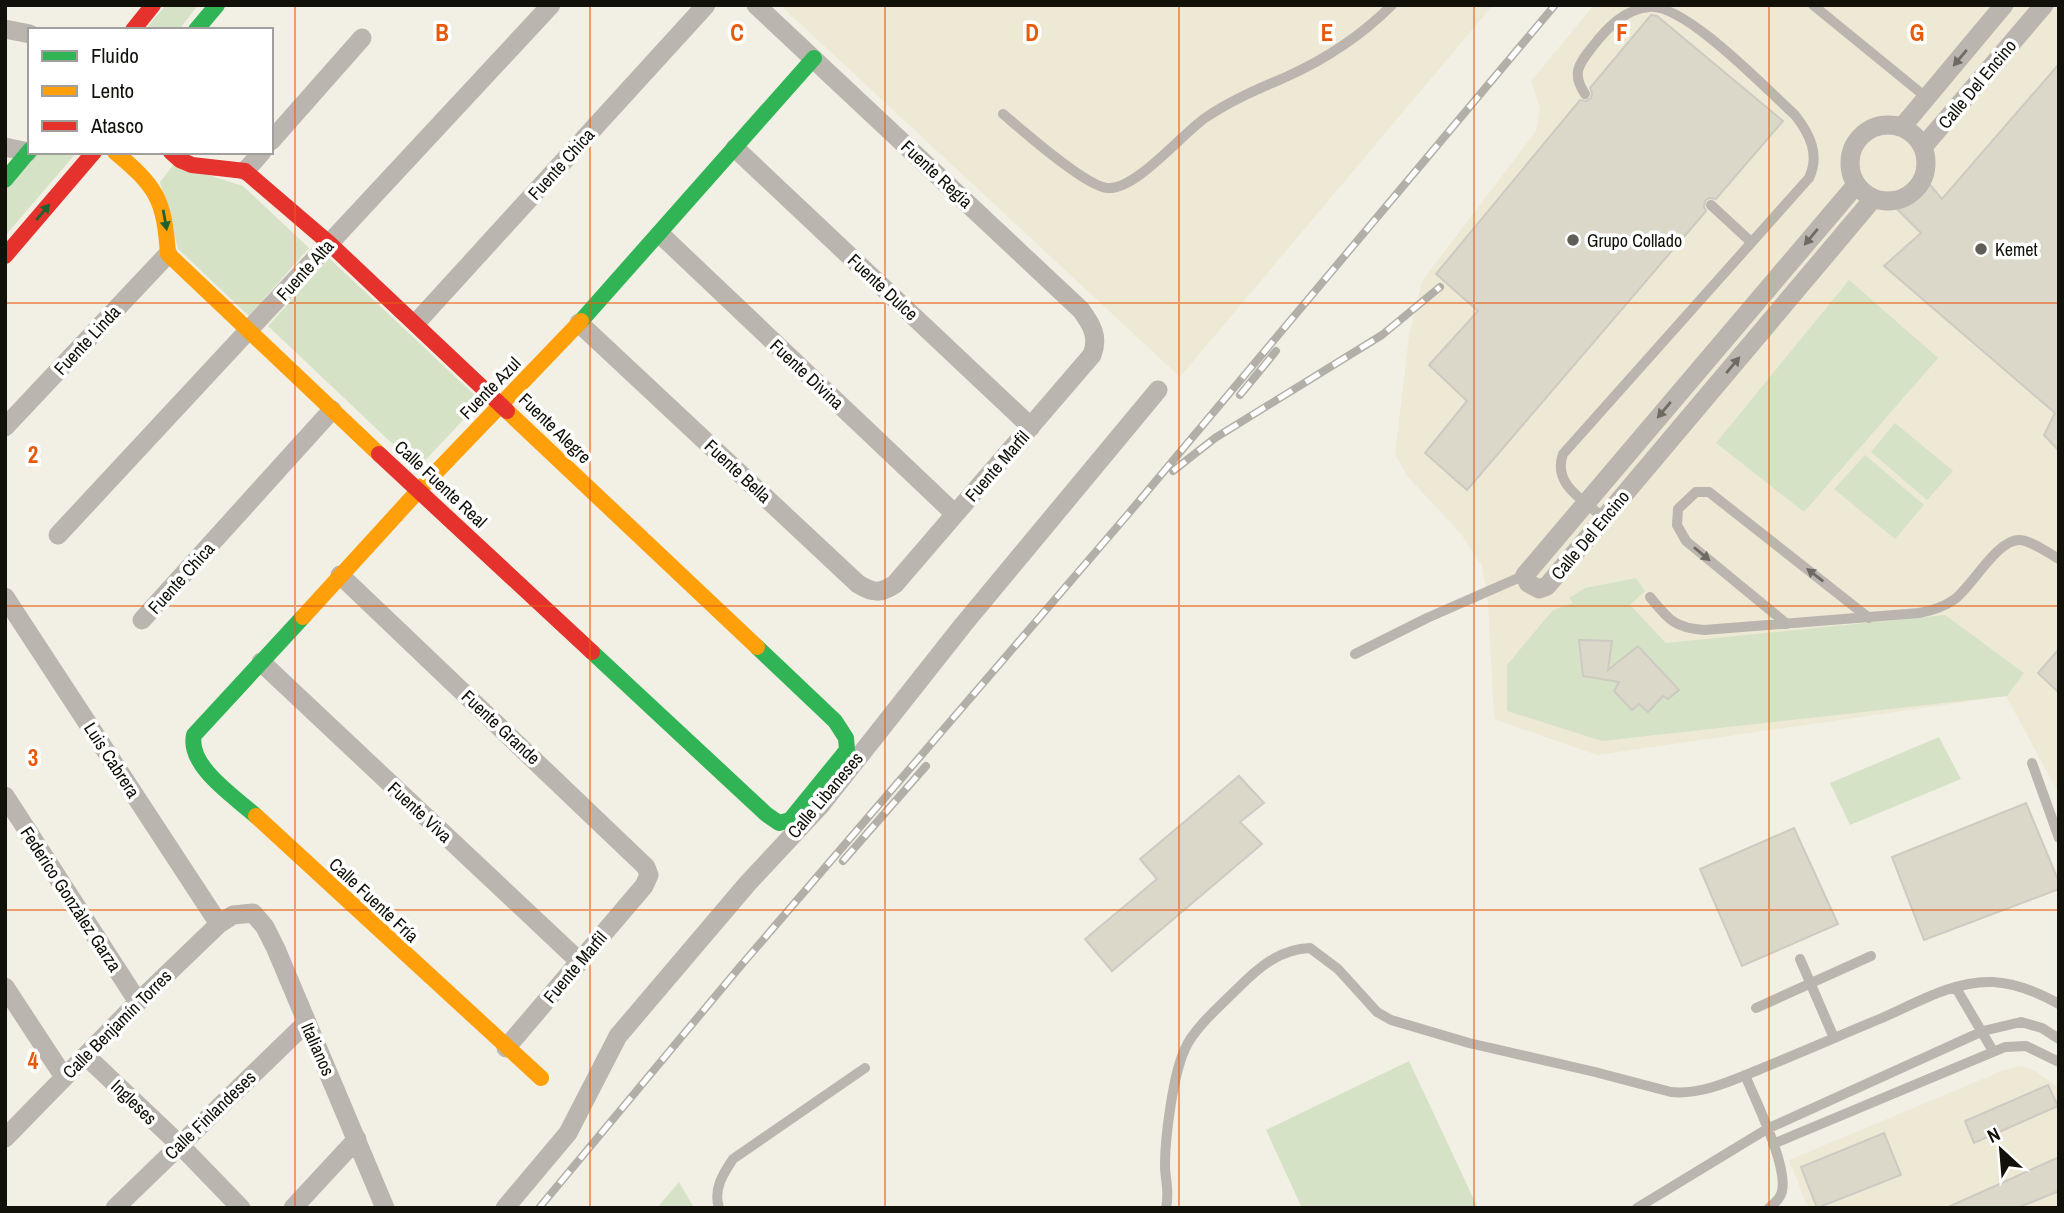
<svg xmlns="http://www.w3.org/2000/svg" width="2064" height="1213" viewBox="0 0 2064 1213" font-family="'Archivo Narrow',sans-serif">
  <style>
    .built { fill: #ede9d5 }
    .green { fill: #d6e2c6 }
    .building { fill: #dbd8c9; stroke: #cccac2; stroke-width: 2 }
    .lines { fill: none; stroke-linecap: round; stroke-linejoin: round }
    .lane { stroke: #bab5ae; stroke-width: 10 }
    .street { stroke: #bab5ae; stroke-width: 19 }
    .fast { stroke: #30b455; stroke-width: 16 }
    .slow { stroke: #ff9f0a; stroke-width: 16 }
    .jam { stroke: #e5322d; stroke-width: 16 }
    .rail-casing { stroke: #b1afa7; stroke-width: 8 }
    .rail { stroke: #fff; stroke-width: 5; stroke-dasharray: 16; stroke-linecap: butt }
    .oneway { fill: #6e6b64 }
    .oneway2 { fill: #20622f }
    .grid { fill: none; stroke: #e8590c; stroke-width: 2; stroke-opacity: 0.55 }
    .poi-dot { fill: #605e56; stroke: #fff; stroke-width: 2.5 }
    .labels { text-anchor: middle; dominant-baseline: central; stroke-width: 7; stroke-linejoin: round; paint-order: stroke }
    .street-label { font-size: 18px; fill: #111009; stroke: #fff }
    .poi-label { font-size: 18px; fill: #111009; stroke: #fff; text-anchor: start }
    .grid-label { font-size: 23px; text-anchor: middle; font-weight: bold; fill: #e8590c; stroke: #fff; stroke-width: 7; stroke-linejoin: round; paint-order: stroke }
  </style>
  <rect width="100%" height="100%" fill="#f2f0e5"/>
  <!-- built -->
  <path class="built" d="M780 5H1493L1180 377Z
    M1594 5H2059V794L2006 696 1597 755 1494 719 1488 603 1482 566 1461 534 1408 477 1395 454 1409 336 1422 281 1536 131 1540 108 1531 81Z
    M2022 1066 2037 1072 2059 1088V1208H1808L1789 1160 2004 1070Z"/>
  <!-- green -->
  <path class="green" d="M166 5H198L179 30H145Z
    M32 152H77L5 236V184Z
    M174 164 243 186 309 248 249 316 178 249 160 182Z
    M329 258 481 401 418 468 268 326Z
    M1849 280 1938 358 1804 512 1716 443Z
    M1895 423 1953 471 1927 500 1871 452Z
    M1865 455 1924 505 1895 539 1834 489Z
    M1636 578 1645 591 1630 605 1666 643 1945 615 2024 673 2007 696 1602 741 1507 711V665L1553 610 1573 603 1569 598 1585 588Z
    M1939 737 1961 779 1850 825 1830 783Z
    M1409 1061 1478 1208H1302L1266 1130Z
    M679 1182 694 1208H657Z"/>
  <!-- building -->
  <path class="building" d="M1651 15 1657 16 1783 121 1716 199 1709 198 1705 201 1704 207 1706 211 1467 490 1425 453 1467 401 1429 365 1478 311 1436 274 1580 100 1586 101 1591 98 1592 93 1590 88Z
    M2059 64V451L2044 435 2055 413 1884 266 1921 233 1898 210 1926 180 1942 199Z
    M1579 640 1612 641 1608 670 1638 646 1679 690 1668 699 1663 696 1648 712 1639 704 1632 710 1614 691 1619 682 1583 676Z
    M2059 649V693L2038 673Z
    M1239 776 1264 803 1240 822 1262 844 1112 971 1085 939 1157 879 1140 859Z
    M2026 803 2059 882V889L1924 940 1892 857Z
    M1794 828 1838 924 1742 966 1700 869Z
    M2048 1085 2058 1106 1974 1143 1965 1121Z
    M1884 1133 1901 1175 1817 1208 1801 1167Z
    M2059 1157V1191L2017 1208H1946Z"/>
  <g class="lines">
    <!-- lane -->
    <path class="lane" d="M1813 5 1927 98
      M1585 94C1571 73 1579 64 1593 46 1607 28 1625 9 1649 7 1685 3 1767 90 1795 115 1810 134 1820 155 1809 178L1563 454C1552 484 1583 500 1604 518
      M1003 114C1022 130 1085 186 1107 188 1135 191 1182 134 1205 118 1231 100 1258 89 1286 77 1326 59 1361 36 1392 5
      M1711 205 1750 241
      M1650 597C1668 619 1674 628 1704 630L1919 613C1933 610 1944 607 1955 599 1973 585 1997 540 2019 540 2031 540 2048 553 2059 559
      M1787 624 1686 541 1677 525 1678 509 1696 492H1709L1869 618
      M1355 654 1427 618 1525 575
      M2032 763 2059 838
      M1800 959 1834 1038
      M1956 988 1993 1051
      M1756 1008 1871 956
      M1745 1075C1755 1100 1788 1165 1782 1191 1781 1198 1774 1204 1769 1208
      M1773 1144 2005 1047 2026 1046 2059 1062
      M719 1208C713 1189 723 1174 733 1159L865 1068
      M1166 1208C1170 1189 1165 1182 1165 1165 1165 1138 1173 1074 1185 1049 1193 1029 1222 1004 1238 988 1259 967 1280 949 1310 948L1338 969 1377 1012 1391 1020 1469 1043 1595 1072 1671 1092C1701 1095 1731 1081 1758 1070 1800 1053 1841 1035 1882 1018 1916 1003 1955 980 1993 982 2017 983 2039 993 2059 1004
      M1637 1208 1767 1129 1983 1031 2021 1022 2042 1028 2059 1039"/>
    <!-- street -->
    <path class="street" d="M5 29 30 34
      M1850 163a38 38 0 1 1 76 0a38 38 0 1 1-76 0Z
      M1902 127 2004 5
      M271 141 362 38
      M5 147 28 152
      M1923 147 2044 5
      M735 148 1031 427
      M245 171 262 152
      M1856 185 1525 575 1528 583 1539 589 1547 586 1873 199
      M660 234 955 514
      M416 323 706 5
      M579 323 858 584C873 593 880 594 895 584L1092 355C1099 337 1092 325 1081 310L756 5
      M5 427 168 254
      M58 535 551 5
      M340 575 646 867 649 875 644 886 506 1048
      M5 597 219 924
      M142 620 332 410
      M261 662 579 961
      M5 796 138 1002
      M5 987 64 1077
      M86 1056 180 1145 241 1208
      M5 1138 138 1002 219 924 233 915 253 913 265 927 276 949 385 1208
      M115 1208 306 1023
      M293 1208 357 1139
      M505 1208 568 1133 618 1036 748 883 820 806 963 625 1158 390"/>
    <!-- fast -->
    <path class="fast" d="M196 30 217 5
      M5 180 30 150
      M581 321 814 58
      M592 652 766 814 779 823 790 820 847 750 846 738 835 721 757 647
      M256 816C235 797 187 766 194 735L303 617"/>
    <!-- slow -->
    <path class="slow" d="M115 152C157 187 164 199 168 254L379 454
      M507 411 757 647
      M303 617 419 490 581 321
      M256 816 541 1078"/>
    <!-- jam -->
    <path class="jam" d="M133 30 153 5
      M171 152 180 160 192 165 245 171 329 243 507 411
      M5 256 94 152
      M379 454 592 652"/>
    <!-- rail casing -->
    <g class="rail-casing">
      <path id="rail" d="M1240 395 1276 351
        M1173 471 1215 438 1382 335 1440 287
        M843 861 926 766
        M539 1208 738 969 1129 513 1555 5"/>
    </g>
    <!-- rail -->
    <use href="#rail" class="rail"/>
  </g>
  <!-- one-way arrows -->
  <defs><path id="oneway-solid" d="M-6-.8H1V-3.2L6.5 0L1 3.2V.8H-6Z" transform="scale(1.75)"/></defs>
  <g class="oneway">
    <use href="#oneway-solid" transform="translate(1960 58) rotate(130)"/>
    <use href="#oneway-solid" transform="translate(1811 237) rotate(130)"/>
    <use href="#oneway-solid" transform="translate(1733 365) rotate(-50)"/>
    <use href="#oneway-solid" transform="translate(1664 410) rotate(130)"/>
    <use href="#oneway-solid" transform="translate(1702 554) rotate(40)"/>
    <use href="#oneway-solid" transform="translate(1815 575) rotate(-142)"/>
  </g>
  <g class="oneway2">
    <use href="#oneway-solid" transform="translate(43 212) rotate(-50)"/>
    <use href="#oneway-solid" transform="translate(165 220) rotate(80)"/>
  </g>
  <!-- grid -->
  <path class="grid" d="M295 5V1208M590 5V1208M885 5V1208M1179 5V1208M1474 5V1208M1769 5V1208M5 303H2059M5 606H2059M5 910H2059"/>
  <!-- markers -->
  <g class="poi-dot">
    <circle cx="1573" cy="240" r="7"/>
    <circle cx="1981" cy="249" r="7"/>
  </g>
  <g class="labels">
    <!-- street labels -->
    <g class="street-label">
      <text transform="translate(1977 84) rotate(-50)">Calle Del Encino</text>
      <text transform="translate(561 164) rotate(-48)">Fuente Chica</text>
      <text transform="translate(937 174) rotate(43)">Fuente Regia</text>
      <text transform="translate(305 270) rotate(-48)">Fuente Alta</text>
      <text transform="translate(883 287) rotate(43)">Fuente Dulce</text>
      <text transform="translate(87 340) rotate(-47)">Fuente Linda</text>
      <text transform="translate(807 374) rotate(43)">Fuente Divina</text>
      <text transform="translate(490 388) rotate(-46)">Fuente Azul</text>
      <text transform="translate(555 428) rotate(44)">Fuente Alegre</text>
      <text transform="translate(997 466) rotate(-49)">Fuente Marfil</text>
      <text transform="translate(738 471) rotate(43)">Fuente Bella</text>
      <text transform="translate(441 484) rotate(43)">Calle Fuente Real</text>
      <text transform="translate(1590 535) rotate(-50)">Calle Del Encino</text>
      <text transform="translate(181 578) rotate(-48)">Fuente Chica</text>
      <text transform="translate(501 727) rotate(43)">Fuente Grande</text>
      <text transform="translate(112 760) rotate(57)">Luis Cabrera</text>
      <text transform="translate(825 795) rotate(-50)">Calle Libaneses</text>
      <text transform="translate(420 812) rotate(43)">Fuente Viva</text>
      <text transform="translate(71 899) rotate(57)">Federico Gonzàlez Garza</text>
      <text transform="translate(374 900) rotate(43)">Calle Fuente Fría</text>
      <text transform="translate(575 967) rotate(-50)">Fuente Marfil</text>
      <text transform="translate(117 1024) rotate(-45)">Calle Benjamín Torres</text>
      <text transform="translate(318 1049) rotate(66)">Italianos</text>
      <text transform="translate(134 1102) rotate(44)">Ingleses</text>
      <text transform="translate(210 1115) rotate(-44)">Calle Finlandeses</text>
    </g>
    <!-- poi labels -->
    <g class="poi-label">
      <text x="1587" y="240">Grupo Collado</text>
      <text x="1995" y="249">Kemet</text>
    </g>
  </g>
  <g class="grid-label">
    <text x="442" y="41">B</text>
    <text x="737" y="41">C</text>
    <text x="1032" y="41">D</text>
    <text x="1327" y="41">E</text>
    <text x="1622" y="41">F</text>
    <text x="1917" y="41">G</text>
    <text x="33" y="463">2</text>
    <text x="33" y="766">3</text>
    <text x="33" y="1069">4</text>
  </g>
  <!-- border -->
  <rect width="2064" height="1213" fill="none" stroke="#111009" stroke-width="14"/>
  <!-- legend -->
  <rect x="28" y="28" width="245" height="126" fill="#ffffff" stroke="#a09f9d" stroke-width="2"/>
  <rect x="42" y="51" width="35" height="10" fill="#30b455" stroke="#a09f9d" stroke-width="2"/>
  <text x="91" y="63" font-size="21" fill="#111009">Fluido</text>
  <rect x="42" y="86" width="35" height="10" fill="#ff9f0a" stroke="#a09f9d" stroke-width="2"/>
  <text x="91" y="98" font-size="21" fill="#111009">Lento</text>
  <rect x="42" y="121" width="35" height="10" fill="#e5322d" stroke="#a09f9d" stroke-width="2"/>
  <text x="91" y="133" font-size="21" fill="#111009">Atasco</text>
  <!-- north arrow -->
  <g transform="translate(2001 1150) rotate(334)" stroke="#ffffff" stroke-width="5" paint-order="stroke">
  <path d="M0-5L12 26L0 18L-12 26Z" fill="#111009"/>
  <text y="-10" font-size="19" font-weight="bold" text-anchor="middle" fill="#111009">N</text>
  </g>
</svg>
